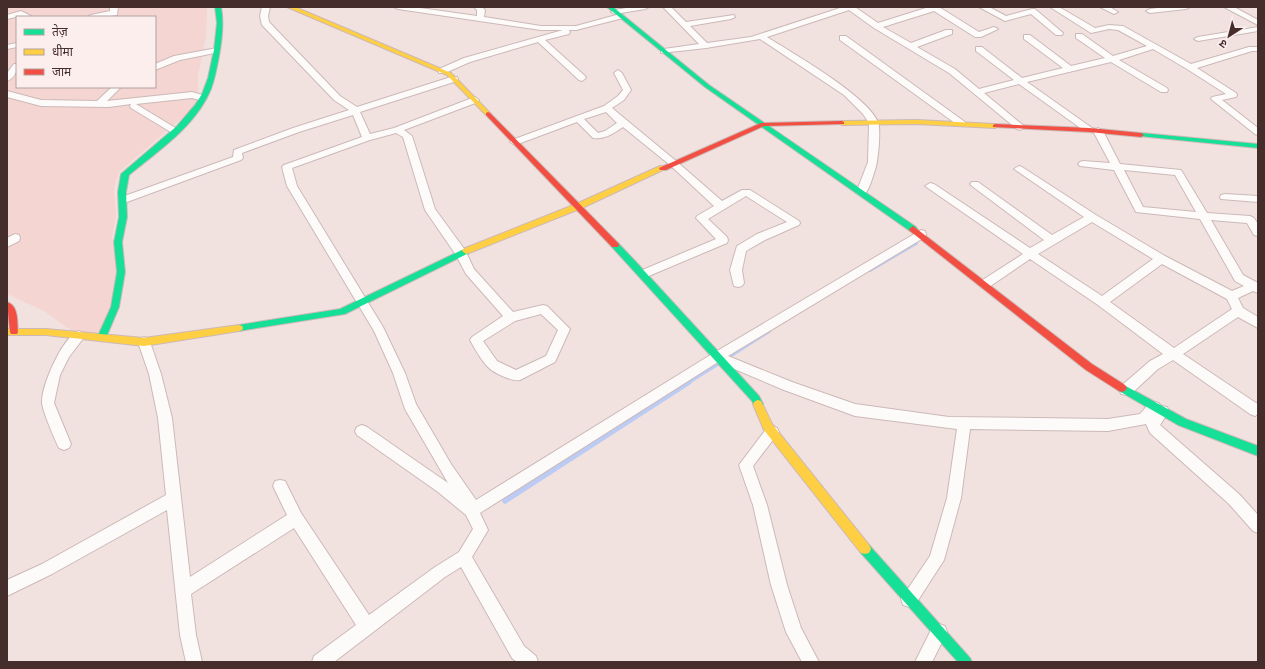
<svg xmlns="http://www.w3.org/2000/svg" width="1265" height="669" viewBox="0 0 1265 669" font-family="Signika,'Noto Sans Devanagari',sans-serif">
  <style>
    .built { fill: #f4d5d2; fill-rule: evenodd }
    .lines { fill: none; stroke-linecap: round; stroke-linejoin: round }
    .stream-far1 { stroke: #bccbf4; stroke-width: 4 }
    .stream { stroke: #bccbf4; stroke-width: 5.5 }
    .street-casing { stroke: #ccb9b7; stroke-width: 2 }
    .fast-casing { stroke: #ccb9b7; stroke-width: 2 }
    .slow-casing { stroke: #ccb9b7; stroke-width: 2 }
    .jam-casing { stroke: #ccb9b7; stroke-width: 2 }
    .street { fill: #fdfbfa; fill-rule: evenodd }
    .fast { fill: #16e098; fill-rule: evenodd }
    .slow { fill: #ffcf43; fill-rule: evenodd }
    .jam { fill: #f24e42; fill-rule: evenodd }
  </style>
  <rect width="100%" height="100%" fill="#f1e2e0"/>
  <!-- built -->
  <path class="built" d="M7 7H206L207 10 206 37 198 76V104L119 172 114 188 116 216 112 237 120 268 105 331 79 336 44 311 7 294ZM17 17H155V87H17Z"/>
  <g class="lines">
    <!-- stream-far1 -->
    <path class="stream-far1" d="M870 270 916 243
      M725 359 769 331
      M687 383 719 363"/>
    <!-- stream -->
    <path class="stream" d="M505 501 689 382"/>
    <!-- street casing -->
    <g class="street-casing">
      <path id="street" d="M110 7H118L117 15 104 17H87L91 15 110 11Z
        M262 7H270L268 16 269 22 340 96 357 107 451 77H457L458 79 457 81 360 112 370 134 394 128 472 98 475 97 479 100 478 102 404 130 412 136 435 209 465 250 474 269 513 312 543 305 547 306 570 329 555 362 520 380C514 382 493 373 488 367 481 360 475 349 470 340L472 337 503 316 466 274 456 255 425 210 403 137 396 133 370 140 292 168 297 186 383 327 405 373 416 404 451 464 476 500 712 354 921 230 925 231 926 234 925 237 728 356 792 382 855 404 949 417 1108 419 1140 414C1146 408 1149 400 1159 403L1160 406 1167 407 1169 411 1160 425 1239 494 1258 515V533L1253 531 1229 504 1150 433 1146 424 1108 431 970 429 961 498 944 560 915 605 909 607 903 605 901 599 930 556 947 498 957 429 855 416 784 390 718 362 480 513 488 530 472 557 524 646 536 656 538 662H517L512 658 461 567 445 577 334 662H312L314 656 356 625 294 528 191 594 196 635 202 662H186L180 635 167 510 52 574 7 596V580L42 564 166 495 158 418 149 374 138 342 140 339 144 337 148 339 150 342 161 374 172 418 190 577 287 515 273 486 275 481 280 480 285 481 301 513 369 615 435 567 459 552 473 529 466 515 438 492 357 435 355 431 357 427 362 425 367 427 448 483 405 409 393 373 374 331 287 186 282 167 284 165 362 137 353 115 299 132 242 153 243 158 241 160 127 202 123 203 118 200 119 198 233 157 234 150 293 128 349 110 334 100 262 25 260 16ZM541 314 558 330 546 356 516 370 497 361 483 341 515 321Z
        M394 7H413L477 16V10L474 7H482L485 10 484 17 541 26H576L620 14 624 16 623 18 576 30H569L570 32 569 34 545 40 585 76 586 78 582 81 579 80 538 42 470 62 445 73H439L438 71 439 69 464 58 563 30H541L398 9Z
        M632 7H649L645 9 615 14 611 12 615 10Z
        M663 7H671L686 22 734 15 735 17 731 19 690 26 707 43 751 37 843 7H855L878 23 929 7H939L979 32 994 27 998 29 981 37H975L934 11 883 27 911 43 946 30H952V34L917 47 955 69 979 89 1014 80 976 51V47H982L1022 78 1063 68 1024 39V35H1030L1071 66 1105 58 1076 38V34H1082L1113 56 1147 46 1118 30 1109 29 1091 33 1050 7H1059L1095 28 1109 25 1123 26 1191 64 1249 47H1258V51H1252L1197 68 1236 93 1237 95 1236 97 1222 100 1258 128V135L1255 134 1211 99 1212 97 1226 94 1187 69 1153 49 1119 60 1167 88 1168 90 1167 92H1161L1111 62 1027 82 1092 128 1094 130 1092 132H1086L1019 84 984 93 1025 127 1020 130 1017 129 949 73 874 28 849 10 767 37C794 54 866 95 878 122 881 129 878 163 875 170 872 178 869 194 861 196L856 193 868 162 869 123 863 114 844 95 760 39 706 48 661 53V49H664L699 44Z
        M979 7H989L1006 16 1032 9H1035L1063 33 1062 35H1056L1031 14 1005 21Z
        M1100 7H1110L1118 12 1114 14Z
        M1166 7H1190L1186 9 1150 13 1146 11 1150 9Z
        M1224 7H1234L1258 20V25Z
        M21 11 33 17 20 16 7 19V15Z
        M1258 27V31L1198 41 1194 39 1198 37Z
        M840 36H846L965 122 967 124 965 126H959L840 40Z
        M17 43V47L7 49V45Z
        M217 48H220V52L180 60 155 70V64L174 56Z
        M14 64H17C17 71 15 78 7 81V73Z
        M618 70 622 73 631 90 624 100 612 108 676 161 722 201 742 190H750L799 221 800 223 799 225 765 240 746 251 742 270 744 283 742 286 738 287 734 286 730 270 737 246 757 234 787 222 746 196 708 219 727 237 728 240 727 243 644 278 640 277 638 274 640 271 716 239 696 218 697 216 714 206 670 165 623 127C614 133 604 140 593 138L577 122 518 144 515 145 510 142 512 140 604 106 618 96 623 90 614 73ZM606 112 617 123 605 131 598 133 584 119Z
        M112 87H121L107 101 192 92 206 96 207 98 203 101 192 98 136 104 177 129 179 131 177 133 174 134 131 108 130 106 131 104 109 107 41 106 7 97V91L41 100 97 101Z
        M1098 128 1103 131 1120 164 1181 170 1207 213 1250 216 1254 218 1258 224V236L1254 235 1247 223 1211 220 1243 275 1258 283V293L1253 291 1238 298 1243 308 1258 317V328L1238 317 1183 354 1256 403H1258V414L1255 416 1250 414 1173 360 1158 369 1131 394 1126 395 1121 394 1120 390 1121 386 1150 361 1163 354 1098 305 1030 259 989 287 985 288 981 287 979 284 981 281 1023 254 925 186 930 183 934 184 1030 248 1044 240 972 186 970 184 972 182H978L1052 235 1084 217 1014 169 1019 166 1022 167 1096 215 1165 256 1232 291 1244 286 1235 281 1200 219 1136 212 1114 170 1080 166 1078 164 1080 162 1083 161 1110 163 1093 131ZM1124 170 1175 175 1196 212 1143 207ZM1092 222 1153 259 1102 296 1038 254ZM1162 264 1227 299 1232 309 1174 348 1110 302Z
        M1225 194 1258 196V202L1221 199 1220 197 1221 195Z
        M15 234 19 235 20 238 19 241 7 247V238Z
        M79 331 83 333 85 336 69 357 60 375 54 403 71 444 69 448 64 450 59 448C55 440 42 410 42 402 42 385 62 337 79 331Z
        M772 426 777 428 779 432 753 466 767 505 787 585 801 628 819 662H802L786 632 771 585 753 505 739 465 767 428Z
        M939 624 945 626 947 632 932 662H915L933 626Z"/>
    </g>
    <!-- fast casing -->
    <g class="fast-casing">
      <path id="fast" d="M215 7H221C224 23 222 40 219 56 217 67 215 78 211 89 196 126 158 151 129 175L126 192 127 217 122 242 125 272 119 307 105 340H99L97 338 111 307 117 272 114 242 119 217 118 192 121 174 177 126 195 105 202 94 208 78 214 50 217 23Z
        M607 7H613L709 85 916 227 917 229 916 231H910L705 87Z
        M1141 133 1258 144V148L1139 136 1138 135Z
        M615 242 618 243 636 262 759 396 763 404 761 407 758 408 755 407 752 401 612 247 611 245 612 243Z
        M466 248 470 251 469 253 345 314 239 331 236 330 235 328 236 326 239 325 340 309Z
        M1122 384 1186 419 1258 446V456L1178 425 1119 391 1117 388 1119 385Z
        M865 544 869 545 970 658 972 662H958L861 553 859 549 861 545Z"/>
    </g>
    <!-- slow casing -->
    <g class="slow-casing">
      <path id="slow" d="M287 7H295L451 73 491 114 490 115H486L447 75Z
        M917 120 995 124 998 126 995 128 917 124 842 125 839 123 842 121Z
        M660 166H666L667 168 582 208 469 253 466 254 462 251 463 249 576 204Z
        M239 325 242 326 243 328 242 330 239 331 144 346 46 335H7V329H46L144 338Z
        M758 400 761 401 772 424 869 545 871 549 869 553 865 554 861 553 764 430 753 404 755 401Z"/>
    </g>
    <!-- jam casing -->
    <g class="jam-casing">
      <path id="jam" d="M488 112 490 113 618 243 619 245 618 247H612L486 115V113Z
        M842 121 844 122V124L764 126 666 170H660L659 168 761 123Z
        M995 124 1089 128 1141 133 1144 135 1141 137 1089 132 993 127V125Z
        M913 226 1092 364 1125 385 1127 388 1125 391 1122 392 1119 391 1086 370 910 231 909 229Z
        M7 302C19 306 17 322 18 332L17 334H11L10 332Z"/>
    </g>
    <!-- street -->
    <use href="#street" class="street"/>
    <!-- fast -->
    <use href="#fast" class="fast"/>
    <!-- slow -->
    <use href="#slow" class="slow"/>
    <!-- jam -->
    <use href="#jam" class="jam"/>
  </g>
  <!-- border -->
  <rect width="1265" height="669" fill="none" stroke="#452d2b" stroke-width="16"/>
  <!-- legend -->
  <rect x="16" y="16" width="140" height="72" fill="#fbeeec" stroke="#b2a19f"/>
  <rect x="24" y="29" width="20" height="6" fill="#16e098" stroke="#b2a19f"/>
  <text x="52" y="36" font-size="12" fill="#452d2b">तेज़</text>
  <rect x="24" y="49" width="20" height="6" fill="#ffcf43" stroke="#b2a19f"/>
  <text x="52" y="56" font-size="12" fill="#452d2b">धीमा</text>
  <rect x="24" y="69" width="20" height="6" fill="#f24e42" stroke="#b2a19f"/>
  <text x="52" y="76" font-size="12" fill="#452d2b">जाम</text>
  <!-- north arrow -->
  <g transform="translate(1229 36) rotate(216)" stroke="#fbeeec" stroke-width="3" paint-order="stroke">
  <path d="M0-3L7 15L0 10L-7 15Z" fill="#452d2b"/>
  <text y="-6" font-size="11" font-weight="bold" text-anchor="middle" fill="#452d2b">उ</text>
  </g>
</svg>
